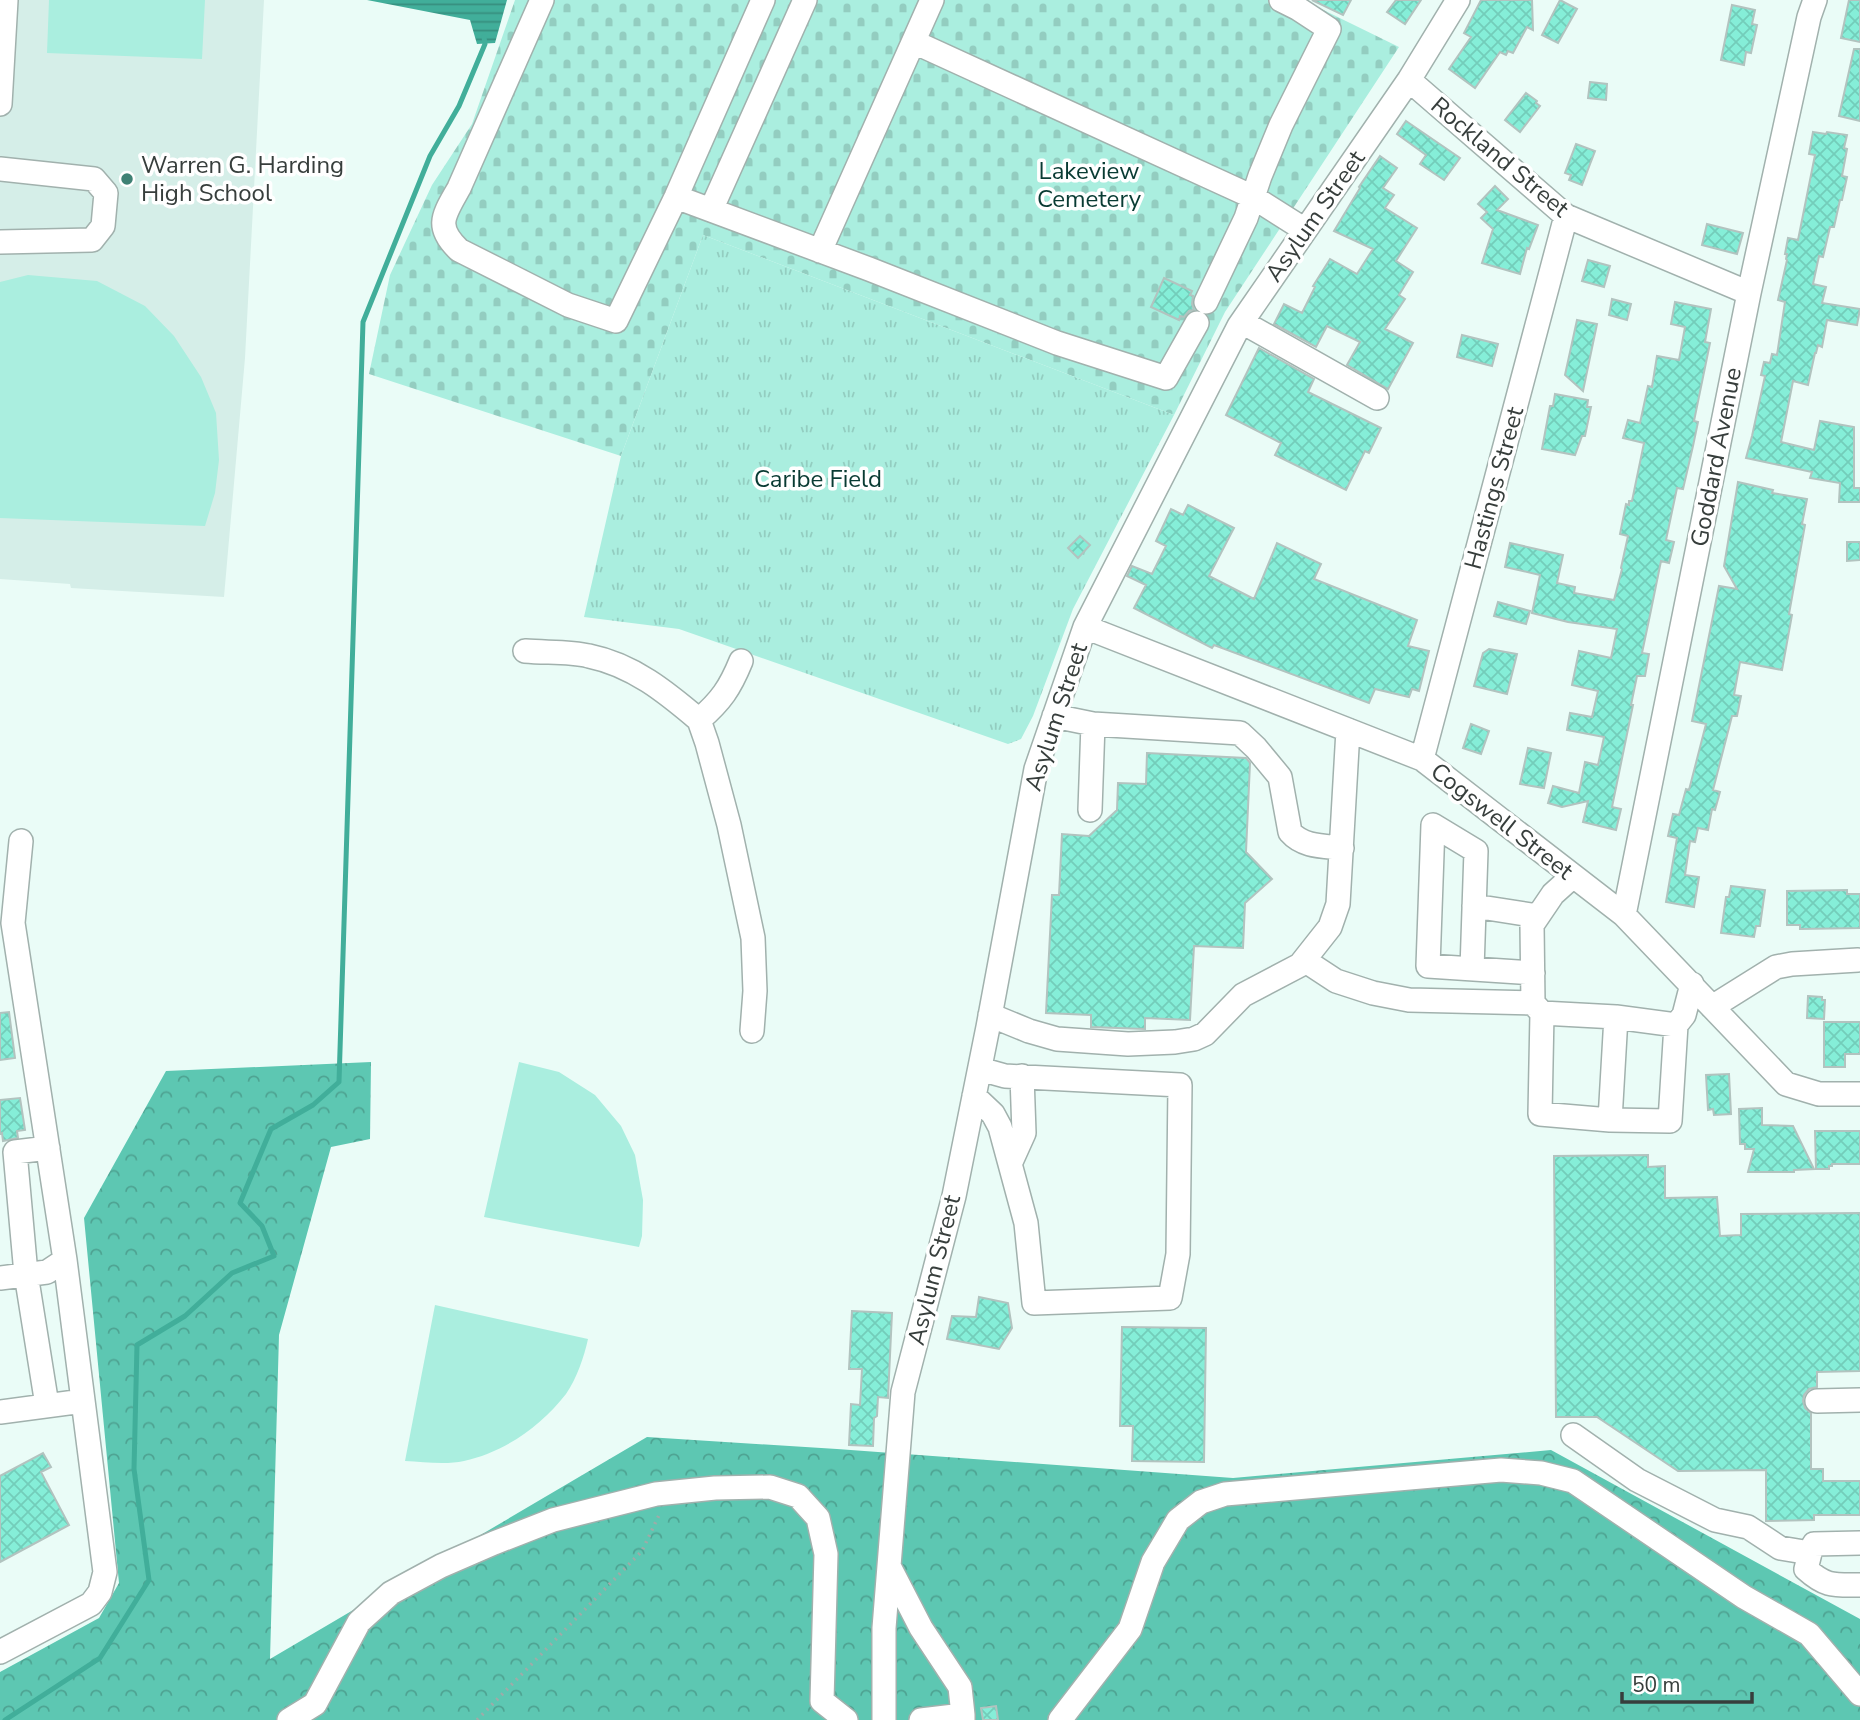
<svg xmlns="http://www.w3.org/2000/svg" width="1860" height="1720" viewBox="0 0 1860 1720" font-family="'Nunito Sans',sans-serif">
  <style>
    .built { fill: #d5eee8 }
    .grass { fill: #aaeedf }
    .forest { fill: url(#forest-crowns) }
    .cemetery { fill: url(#cemetery-stones) }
    .park { fill: url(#park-tufts) }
    .water { fill: url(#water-rules) }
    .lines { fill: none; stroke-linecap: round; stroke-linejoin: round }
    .stream { stroke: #41ae9a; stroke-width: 5 }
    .building { fill: url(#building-cross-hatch); stroke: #b2c3bf; stroke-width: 2 }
    .minor-casing { stroke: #a1b1ad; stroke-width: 26 }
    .path { stroke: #9eaca8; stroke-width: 3.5; stroke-dasharray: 2 5; stroke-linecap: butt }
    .minor { stroke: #fff; stroke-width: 23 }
    .poi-dot { fill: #3e8174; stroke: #fff; stroke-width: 2.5 }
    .labels { text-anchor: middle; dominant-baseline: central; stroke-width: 7; stroke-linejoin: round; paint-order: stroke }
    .street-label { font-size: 24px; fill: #373e3c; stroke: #fff }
    .poi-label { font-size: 24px; fill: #373e3c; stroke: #fff; text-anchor: start }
    .park-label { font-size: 24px; fill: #093b33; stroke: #fff }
  </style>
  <defs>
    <pattern id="forest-crowns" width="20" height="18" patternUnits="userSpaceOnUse" patternTransform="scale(1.75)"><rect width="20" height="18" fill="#5dc7b2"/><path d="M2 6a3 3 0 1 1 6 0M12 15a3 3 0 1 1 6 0" fill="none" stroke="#4ea392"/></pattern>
    <pattern id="cemetery-stones" width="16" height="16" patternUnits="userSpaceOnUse" patternTransform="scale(1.75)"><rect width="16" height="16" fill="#aaeedf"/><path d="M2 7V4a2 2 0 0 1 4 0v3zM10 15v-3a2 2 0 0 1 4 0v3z" fill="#93cdc0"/></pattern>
    <pattern id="park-tufts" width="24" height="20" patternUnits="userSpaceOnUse" patternTransform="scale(1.75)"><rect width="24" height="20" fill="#aaeedf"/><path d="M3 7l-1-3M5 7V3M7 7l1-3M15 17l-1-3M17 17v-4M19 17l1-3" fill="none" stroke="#93cdc0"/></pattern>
    <pattern id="water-rules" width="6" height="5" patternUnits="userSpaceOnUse" patternTransform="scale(1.75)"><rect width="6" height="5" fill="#41ae9a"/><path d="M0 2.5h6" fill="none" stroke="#378f7f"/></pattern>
    <pattern id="building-cross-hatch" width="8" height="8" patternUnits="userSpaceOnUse" patternTransform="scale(1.75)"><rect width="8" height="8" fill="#85eed8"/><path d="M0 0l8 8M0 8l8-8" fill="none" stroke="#73cdba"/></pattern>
  </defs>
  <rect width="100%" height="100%" fill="#eafcf7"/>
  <!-- built -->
  <path class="built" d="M0 0H264L245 358 224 597 71 588 70 584 0 579Z"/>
  <!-- grass -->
  <path class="grass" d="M49 0H205L202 59 47 53Z
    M28 275 97 281 145 306 174 336 201 377 216 413 219 460 215 493 205 526 0 518V282Z
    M519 1062 559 1072 595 1095 621 1126 635 1155 643 1200 642 1236 639 1247 484 1217Z
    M435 1305 588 1339C584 1357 577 1378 566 1394 541 1426 505 1452 464 1461 446 1465 424 1462 405 1461Z"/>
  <!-- forest -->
  <path class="forest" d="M371 1062 370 1139 331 1147 279 1335 270 1659 647 1437 837 1449 1233 1478 1551 1450 1860 1619V1720H0V1672L99 1618 119 1583 84 1218 166 1071Z"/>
  <!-- cemetery -->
  <path class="cemetery" d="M515 0H1303L1399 47 1225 312 1174 415 703 235 621 456 369 374 390 275 432 185 472 124Z"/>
  <!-- park -->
  <path class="park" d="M703 235 1174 415 1073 609 1033 716 1021 739 1008 744 679 629 584 617 621 456Z"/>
  <!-- water -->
  <path class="water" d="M367 0H507L495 43 477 44 470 20Z"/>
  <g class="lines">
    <!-- stream -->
    <path class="stream" d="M5 1720 100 1658 149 1580 134 1469 137 1345 185 1316 232 1273 274 1256 262 1226 240 1203 271 1129 313 1105 339 1082 363 322 430 156 459 106 485 44 484 37"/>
  </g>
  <!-- building -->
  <path class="building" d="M1312 0H1351L1343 15Z
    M1396 0H1421L1405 24 1387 12Z
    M1481 0H1532L1533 30 1527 27 1513 53 1508 51 1506 55 1500 52 1475 88 1449 69 1471 37 1464 33Z
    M1560 0 1577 9 1558 43 1542 35Z
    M1849 0H1860V42L1841 38Z
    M1732 5 1755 10 1752 24 1757 25 1751 53 1746 52 1744 65 1721 60Z
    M1854 49H1860V121L1839 116Z
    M1590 82 1607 84 1606 100 1588 98Z
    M1526 93 1537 101 1536 103 1540 106 1520 132 1505 120Z
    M1406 121 1460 158 1444 180 1420 164 1426 155 1397 134Z
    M1813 132 1826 134 1827 132 1847 135 1844 148 1847 149 1842 176 1847 177 1842 200H1840L1834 227H1830L1823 257 1819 256 1813 284 1826 287 1822 303 1860 309 1857 325 1827 320 1822 347 1818 345 1816 353H1815L1808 385 1793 381 1781 442 1814 450 1820 421 1854 427V488H1860V502H1839L1840 483 1810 478 1812 472 1746 458 1752 436 1765 376 1761 375 1764 362 1770 363 1772 354 1777 355 1785 302 1778 300 1787 260 1786 259 1787 254H1785L1788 238 1798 240 1815 155 1809 154Z
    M1576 144 1595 151 1582 185 1569 180 1571 175 1565 173Z
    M1380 156 1397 168 1383 188 1394 195 1385 208 1417 228 1396 261 1413 272 1399 295 1405 299 1385 329 1413 343 1388 389 1347 365 1360 342 1327 326 1316 347 1274 324 1284 304 1302 313 1315 287 1313 286 1330 259 1357 274 1373 249 1334 231 1360 188 1359 187Z
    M1495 186 1508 199 1497 210 1538 225 1529 249 1527 248 1520 274 1482 263 1493 229 1481 218 1487 212 1478 204Z
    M1707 224 1743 233 1737 254 1702 245Z
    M1588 260 1610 266 1604 287 1582 281Z
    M1164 278 1192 291 1190 295 1193 296 1192 304 1194 310 1189 311 1184 317 1180 316 1179 320 1151 307Z
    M1612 299 1631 304 1627 320 1609 315Z
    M1675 302 1711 309 1705 342 1710 343 1694 421 1698 422 1693 446 1683 489 1677 488 1666 540 1674 542 1669 563 1661 561 1650 615 1642 653 1649 654 1645 676H1637L1631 705H1633L1612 807 1621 809 1616 830 1583 822 1588 801 1562 807 1548 803 1553 786 1579 793 1585 762 1598 765 1604 737 1567 730 1570 713 1592 717 1598 691 1572 685 1579 651 1611 658 1617 629 1568 622 1532 613 1540 575 1505 567 1510 543 1563 555 1557 583 1575 587 1574 593 1614 600 1622 569 1621 568 1628 536 1620 534 1626 504 1629 505V501H1632L1644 443 1623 438 1628 420 1640 423 1648 386 1652 387 1657 356 1679 360 1685 327 1671 324Z
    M1577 320 1597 324 1583 391 1565 375Z
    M1462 335 1498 344 1492 366 1457 357Z
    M1259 348 1314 379 1308 392 1381 428 1369 453 1365 451 1346 490 1275 455 1281 443 1226 415Z
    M1555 394 1588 400 1587 407H1591L1585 436H1582L1575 455 1542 449 1550 406H1553Z
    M1738 482 1773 490 1772 493 1807 499 1802 524 1805 525 1789 614 1792 615 1782 670 1740 662 1734 695 1741 696 1737 716H1732L1713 790 1720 792 1715 810 1712 809 1708 830 1698 828 1695 842 1690 841 1685 875 1699 877 1694 907 1666 902 1677 838 1668 836 1673 814 1679 815 1686 789 1689 790 1706 724 1692 721 1719 586 1737 589 1724 566Z
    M1188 505 1234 528 1209 576 1254 599 1277 543 1321 564 1314 579 1417 620 1408 646 1429 651 1419 691 1412 689 1409 697 1375 689 1369 703 1214 645 1212 648 1134 608 1146 585 1127 576 1132 566 1152 574 1166 546 1156 541 1171 509 1183 515Z
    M1080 536 1090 545 1078 558 1068 548Z
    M1847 542H1860V560L1847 561Z
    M1498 602 1530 611 1526 624 1494 616Z
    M1489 649 1517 654 1507 694 1474 686 1483 653Z
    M1471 724 1489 731 1481 754 1463 748Z
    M1528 748 1551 753 1544 788 1520 784Z
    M1147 753 1246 758 1250 763 1246 852 1272 879 1245 903 1243 948 1194 946 1190 1020 1145 1018V1029L1091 1027V1015L1046 1013 1052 895H1059L1062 834 1089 836 1117 810 1118 783 1146 784Z
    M1731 886 1765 890 1760 926H1756L1754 937 1721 933 1726 897H1729Z
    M1847 890V894H1860V928L1800 929V925H1787V891Z
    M1808 996 1822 997V1000H1825L1824 1019 1807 1018Z
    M9 1012 15 1058 0 1060V1013Z
    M1824 1022H1860V1054H1845V1067H1824Z
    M1729 1074 1731 1114 1714 1115 1713 1109 1708 1110 1706 1075Z
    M20 1098 25 1130 17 1131 18 1138 3 1141 2 1133 0 1134V1100Z
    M1762 1108V1125L1793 1126 1814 1169 1794 1170V1172H1748L1754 1149H1745V1144H1740L1739 1109Z
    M1815 1131H1860V1164H1832V1166H1829V1169H1816Z
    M1648 1155V1167L1665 1166V1198L1717 1197 1720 1236 1741 1235V1214L1860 1213V1371L1817 1372V1387L1809 1389 1804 1395 1803 1401 1805 1408 1811 1413V1469H1823V1481H1860V1515H1814V1520L1766 1521V1470L1678 1471 1597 1417H1556L1554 1156Z
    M979 1297 1008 1303 1012 1328 999 1349 947 1339 952 1316 976 1317Z
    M852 1311 892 1313 888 1398 878 1397 877 1416 874 1418 873 1446 849 1445 851 1404 860 1405 862 1369H849Z
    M1122 1327 1206 1328 1204 1462 1132 1461 1133 1426H1120Z
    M43 1453 51 1467 41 1472 69 1525 0 1562V1476Z
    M996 1706 998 1720H983L981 1708Z"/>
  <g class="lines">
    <!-- minor casing -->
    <g class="minor-casing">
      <path id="minor" d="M542 0 459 188C444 215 434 226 459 250L568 305 616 321 676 197 763 0
        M914 42 1253 197 1305 230
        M1409 80 1566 216 1749 293
        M0 104 6 0
        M0 169 94 179 106 193 103 226 92 240 0 242
        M676 197 869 269 1057 343 1166 378 1197 323
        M711 210 805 0
        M820 251 932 0
        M1206 302 1246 218 1260 176 1281 125 1329 29 1297 8 1281 0
        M1242 322 1377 398
        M1085 627 1422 759 1624 915 1786 1084 1819 1094H1860
        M525 651C546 653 569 651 589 656 633 665 666 692 699 720 721 701 730 688 741 661
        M1054 716 1093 724 1240 733 1256 748 1280 777 1290 832C1303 847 1323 846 1342 848
        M699 720 707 743 729 825 753 938 755 991 752 1031
        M1422 759 1566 216
        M1090 810 1093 724
        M1573 876 1553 894 1532 925 1533 1003 1542 1013 1616 1017 1610 1120
        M1474 906 1538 916
        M1624 915 1749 293 1809 17 1815 0
        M1304 960 1336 981 1373 993 1409 1000 1533 1003
        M1472 969 1476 851 1433 825 1428 966 1533 973
        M1712 1007 1776 967 1792 964 1858 960
        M1542 1013 1540 1114 1610 1120 1670 1121 1676 1025 1684 1015 1692 984
        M990 1015 1029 1031 1057 1039 1128 1044 1175 1042 1194 1039 1205 1034 1243 995 1300 965 1330 927 1338 904 1348 730
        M1616 1017 1676 1025
        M974 1096 993 1114 1000 1127 1026 1223 1034 1303 1170 1298 1178 1254 1180 1085 1005 1076 980 1069
        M1010 1164 1024 1133 1022 1076
        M0 1278 47 1272 65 1260 13 923 21 841
        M1817 1401 1860 1400
        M47 1405 26 1274 15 1152 48 1148
        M0 1412 83 1401
        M1573 1435 1637 1480 1715 1520 1748 1527 1780 1548 1810 1553
        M1860 1543 1814 1544 1810 1553 1806 1569C1826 1587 1834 1585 1860 1585
        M889 1566 921 1628 960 1687 963 1715
        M0 1652 91 1604 100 1592 105 1572 65 1260
        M289 1720 315 1704 359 1622 391 1593 441 1566 494 1543 553 1520 656 1494 715 1488 770 1487 798 1496 818 1518 826 1554 822 1701 846 1720
        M884 1720V1628L903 1392 954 1196 988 1027 1036 769 1085 627 1239 326 1409 80 1458 0
        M921 1720 963 1715V1720
        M1060 1720 1130 1629 1153 1562 1178 1520 1201 1502 1225 1494 1501 1470 1541 1473 1573 1481 1744 1597 1809 1634 1860 1694"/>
    </g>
    <!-- path -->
    <path class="path" d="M477 1720 642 1551 660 1513"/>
    <!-- minor -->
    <use href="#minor" class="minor"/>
  </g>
  <!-- markers -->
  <circle class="poi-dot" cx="127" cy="179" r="7"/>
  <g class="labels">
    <!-- street labels -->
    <g class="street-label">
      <text transform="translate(1500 157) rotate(40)">Rockland Street</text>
      <text transform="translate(1315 216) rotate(-55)">Asylum Street</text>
      <text transform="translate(1716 457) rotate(-79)">Goddard Avenue</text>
      <text transform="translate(1494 488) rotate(-75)">Hastings Street</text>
      <text transform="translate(1056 717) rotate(-72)">Asylum Street</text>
      <text transform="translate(1502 821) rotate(38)">Cogswell Street</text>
      <text transform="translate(934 1270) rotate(-76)">Asylum Street</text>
    </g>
    <!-- poi labels -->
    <g class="poi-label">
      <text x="141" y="165">Warren G. Harding<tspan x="141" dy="28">High School</tspan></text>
    </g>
    <!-- park labels -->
    <g class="park-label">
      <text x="1089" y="171">Lakeview<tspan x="1089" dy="28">Cemetery</tspan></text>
      <text x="818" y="479">Caribe Field</text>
    </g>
  </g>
  <!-- scale -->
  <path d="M1622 1692v10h130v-10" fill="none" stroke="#373e3c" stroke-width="3.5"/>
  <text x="1632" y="1692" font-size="21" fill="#373e3c" stroke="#ffffff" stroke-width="5" paint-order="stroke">50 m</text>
</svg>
